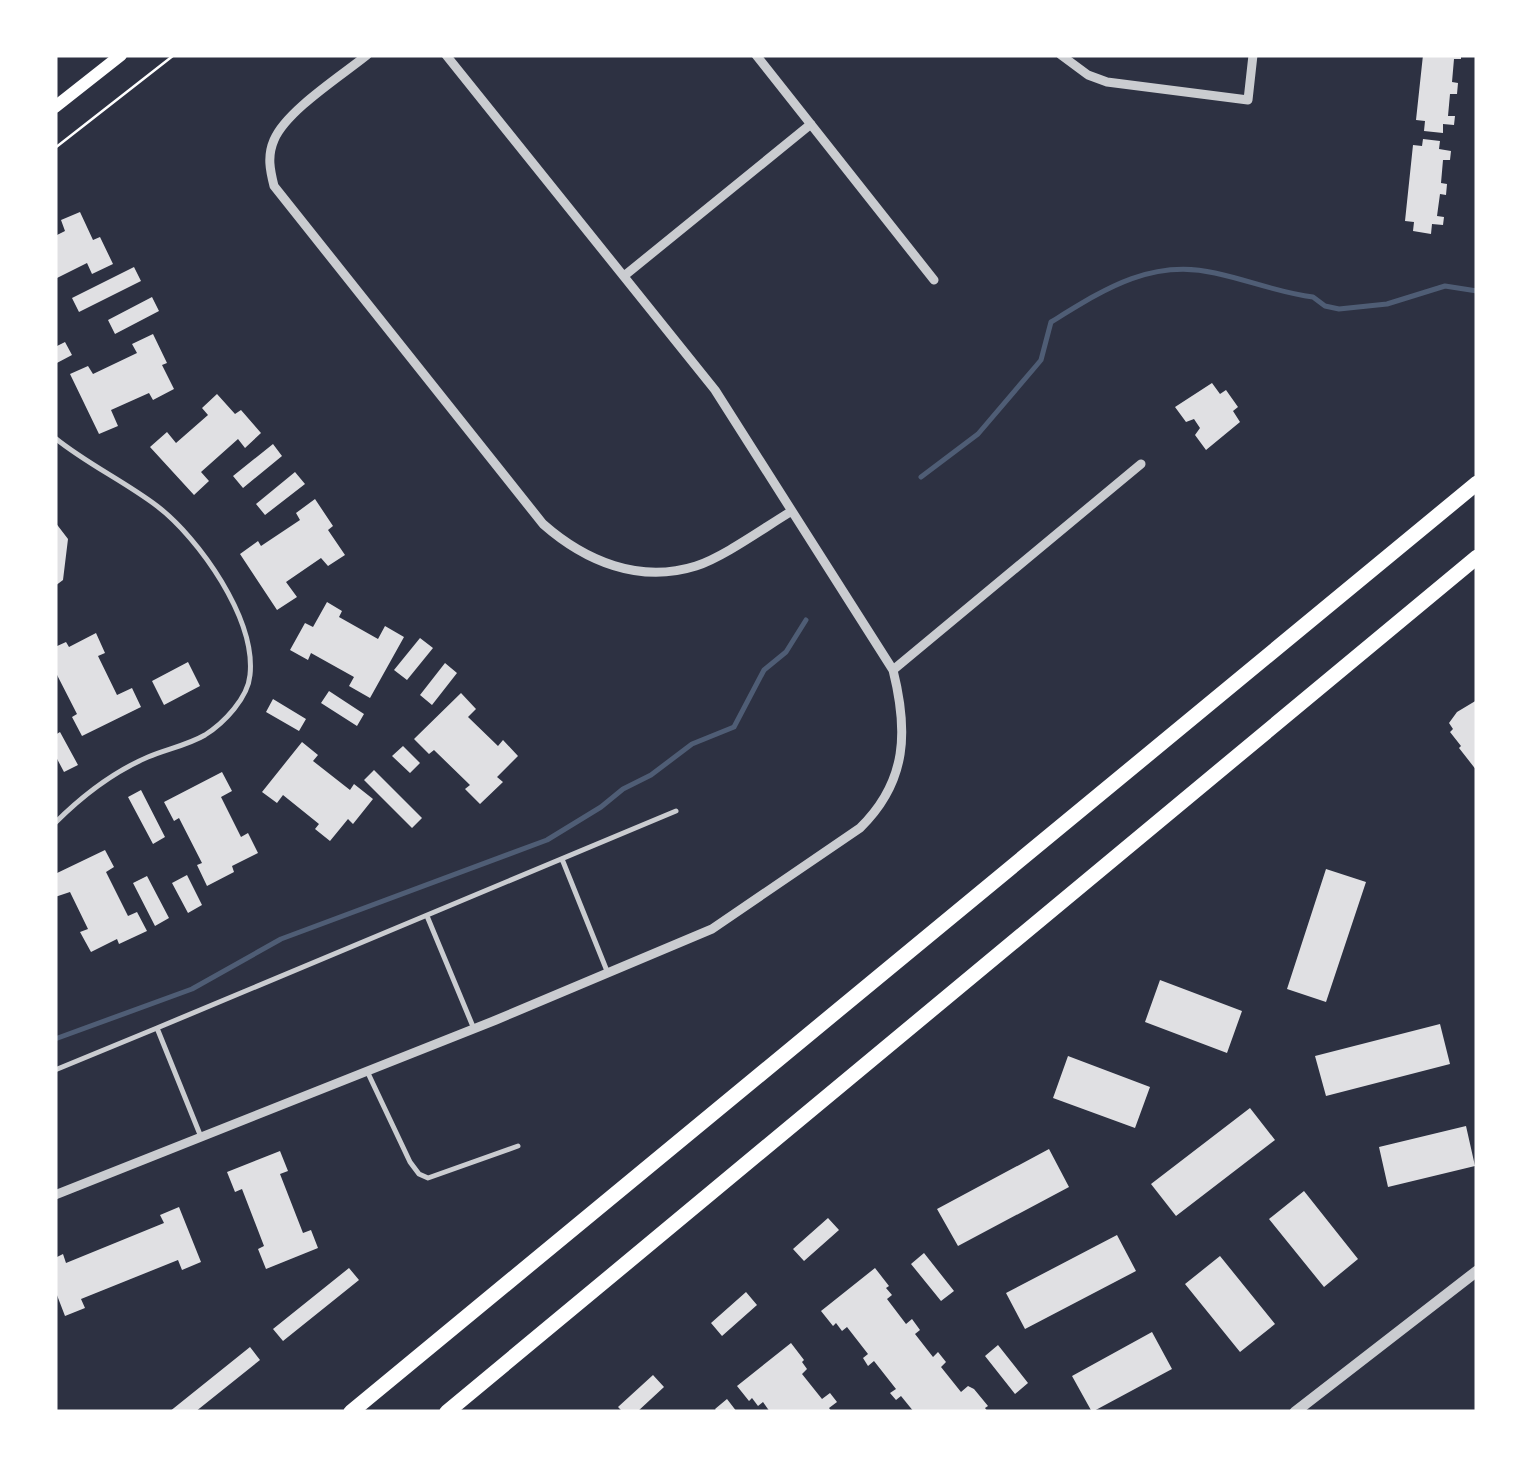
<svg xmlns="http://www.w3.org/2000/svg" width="1532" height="1467" viewBox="0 0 1532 1467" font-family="Cabin,sans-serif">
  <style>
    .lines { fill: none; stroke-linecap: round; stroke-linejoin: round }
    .stream { stroke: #4f5d75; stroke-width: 5 }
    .building { fill: #e0e0e3 }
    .path { stroke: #fff; stroke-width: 2.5 }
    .service { stroke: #caccd0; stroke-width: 5 }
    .minor { stroke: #caccd0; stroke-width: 9 }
    .tertiary { stroke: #caccd0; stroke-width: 11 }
    .secondary { stroke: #fff; stroke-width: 12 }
    .motorway { stroke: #fff; stroke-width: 15 }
  </style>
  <rect width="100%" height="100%" fill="#2d3142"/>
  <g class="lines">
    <!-- stream -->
    <path class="stream" d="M921 477 978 434 1036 366 1041 360 1051 322C1103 290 1151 258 1215 273 1248 280 1280 293 1313 297L1325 306 1339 309 1387 304 1445 286 1477 291
      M55 1039 192 989 281 939 547 840 601 807 623 789 651 775 692 744 734 727 764 670 786 652 806 620"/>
  </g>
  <!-- building -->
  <path class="building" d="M1423 55H1461V59H1454L1452 82 1458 83 1457 94H1450L1448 116H1455L1454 125 1443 124V133L1424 131 1425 121 1416 120Z
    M1423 139 1440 141 1439 149 1451 151 1450 160H1443L1441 183 1447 184 1446 195 1440 194 1437 216 1444 217 1443 225 1432 224 1431 234 1413 231 1414 222 1405 221 1413 145 1422 146Z
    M80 212 93 240 100 237 113 264 92 274 87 263 55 279V236L65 231 61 220Z
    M134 267 141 281 79 312 72 298Z
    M152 297 159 311 115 334 108 320Z
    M153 334 167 363 162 365 174 389 153 400 149 393 111 410 118 426 99 434 70 374 88 366 93 374 137 353 132 344Z
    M65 342 72 355 55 364V347Z
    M1212 383 1220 394 1226 390 1238 407 1233 411 1240 422 1206 450 1195 435 1200 428 1194 419 1186 422 1175 407Z
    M217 394 235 414 241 410 261 433 245 448 238 439 201 472 209 481 194 495 150 447 167 432 176 443 208 415 202 408Z
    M273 444 282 456 243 488 233 476Z
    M295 472 305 484 265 515 256 504Z
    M315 499 333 526 328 530 345 555 328 566 321 558 286 582 297 597 277 610 240 554 258 541 261 546 300 520 296 513Z
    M55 522 68 539 63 580 55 586Z
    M327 602 342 611 339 617 378 639 385 626 404 637 370 698 349 686 354 677 311 653 308 660 290 650 305 623 313 627Z
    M96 633 105 653 98 656 117 695 132 688 141 707 82 736 72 717 77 714 55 671V647L66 642 69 647Z
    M420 638 433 648 407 680 394 670Z
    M188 662 200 686 164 705 152 681Z
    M445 663 457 673 432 705 420 695Z
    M329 691 364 714 357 726 321 703Z
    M461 693 476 709 468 717 498 746 503 740 518 756 497 777 503 782 480 804 465 789 470 785 434 750 429 754 414 739Z
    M273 699 306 719 299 731 266 712Z
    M1477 700V771L1459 748 1461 746 1450 732 1453 729 1449 723 1457 712Z
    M60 732 78 765 64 772 55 755V735Z
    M302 742 318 755 313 761 350 790 354 784 373 799 353 824 348 819 330 841 315 829 319 824 283 795 277 803 262 792Z
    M403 746 420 763 410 773 392 756Z
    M374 770 422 818 412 828 364 780Z
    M222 772 232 791 221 797 241 837 248 833 258 853 232 866 234 872 207 886 197 865 202 863 179 818 174 821 164 802Z
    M141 790 165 837 153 844 128 797Z
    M105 850 114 867 106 872 128 916 137 912 147 931 119 944 117 939 91 952 80 932 88 929 70 892 55 897V874Z
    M1326 869 1366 882 1326 1002 1287 989Z
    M187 875 202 905 188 913 172 883Z
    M147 876 169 918 155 926 133 883Z
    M1160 980 1242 1011 1227 1053 1145 1022Z
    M1440 1024 1450 1064 1326 1096 1315 1056Z
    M1068 1056 1150 1087 1135 1128 1053 1098Z
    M1250 1108 1275 1140 1176 1216 1151 1184Z
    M1466 1126 1475 1166 1388 1187 1379 1147Z
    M1049 1149 1069 1187 958 1246 937 1209Z
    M280 1151 288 1171 280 1174 303 1233 311 1230 318 1248 266 1269 258 1249 264 1246 242 1189 235 1192 227 1172Z
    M1304 1191 1358 1259 1324 1287 1269 1219Z
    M179 1207 201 1262 182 1270 178 1260 81 1299 85 1308 65 1316 55 1290V1258L63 1254 66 1263 164 1223 160 1215Z
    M828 1218 839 1230 804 1261 793 1249Z
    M1117 1235 1136 1271 1025 1329 1006 1293Z
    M924 1253 954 1291 941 1301 911 1264Z
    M1220 1256 1275 1324 1240 1352 1185 1284Z
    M349 1268 359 1280 283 1341 273 1329Z
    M875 1268 889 1286 886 1288 892 1295 887 1299 906 1324 912 1319 920 1330 915 1334 933 1357 938 1352 946 1362 941 1367 961 1392 968 1386 974 1389 988 1406 985 1408 988 1412H914L901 1396 896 1400 890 1393 896 1389 874 1361 868 1366 863 1358 868 1354 847 1327 842 1331 836 1323 833 1326 821 1311Z
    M746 1292 757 1305 722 1336 711 1323Z
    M1152 1332 1172 1369 1092 1412 1072 1376Z
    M791 1343 804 1360 802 1362 807 1369 802 1374 822 1399 830 1393 837 1402 829 1408 832 1412H770L763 1402 758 1406 752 1398 749 1401 737 1386Z
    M998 1345 1028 1383 1015 1394 985 1356Z
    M250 1347 260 1360 195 1412H169Z
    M653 1375 664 1387 637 1412H623L618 1407Z
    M727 1399 737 1412H717L715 1409Z"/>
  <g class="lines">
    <!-- path -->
    <path class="path" d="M55 148 174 55"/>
    <!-- service -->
    <path class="service" d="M55 438C87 464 124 481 157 506 199 538 256 619 250 675 248 698 224 723 205 735 188 745 167 749 148 757 113 772 82 796 55 823
      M562 859 607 971
      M427 916 474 1029
      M157 1028 676 811
      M55 1070 157 1028 201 1137
      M367 1071 410 1162 419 1174 428 1178 518 1146"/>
    <!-- minor -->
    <path class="minor" d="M367 55C341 76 286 111 274 140 267 156 270 170 274 186L543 524C585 561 639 584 696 566 724 557 765 527 792 511
      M756 55 934 280
      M1061 55 1088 75 1107 82 1248 100 1253 55
      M624 276 811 124
      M893 670 1141 464
      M55 1195 496 1020 712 929 860 828C908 781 908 730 893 670L715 390 446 55"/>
    <!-- tertiary -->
    <path class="tertiary" d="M1295 1412 1477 1271"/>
    <!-- secondary -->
    <path class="secondary" d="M55 107 121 55"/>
    <!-- motorway -->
    <path class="motorway" d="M351 1412 1477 483
      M447 1412 1477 557"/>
  </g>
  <!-- border -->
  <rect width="1532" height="1467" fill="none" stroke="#ffffff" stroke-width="115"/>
</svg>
